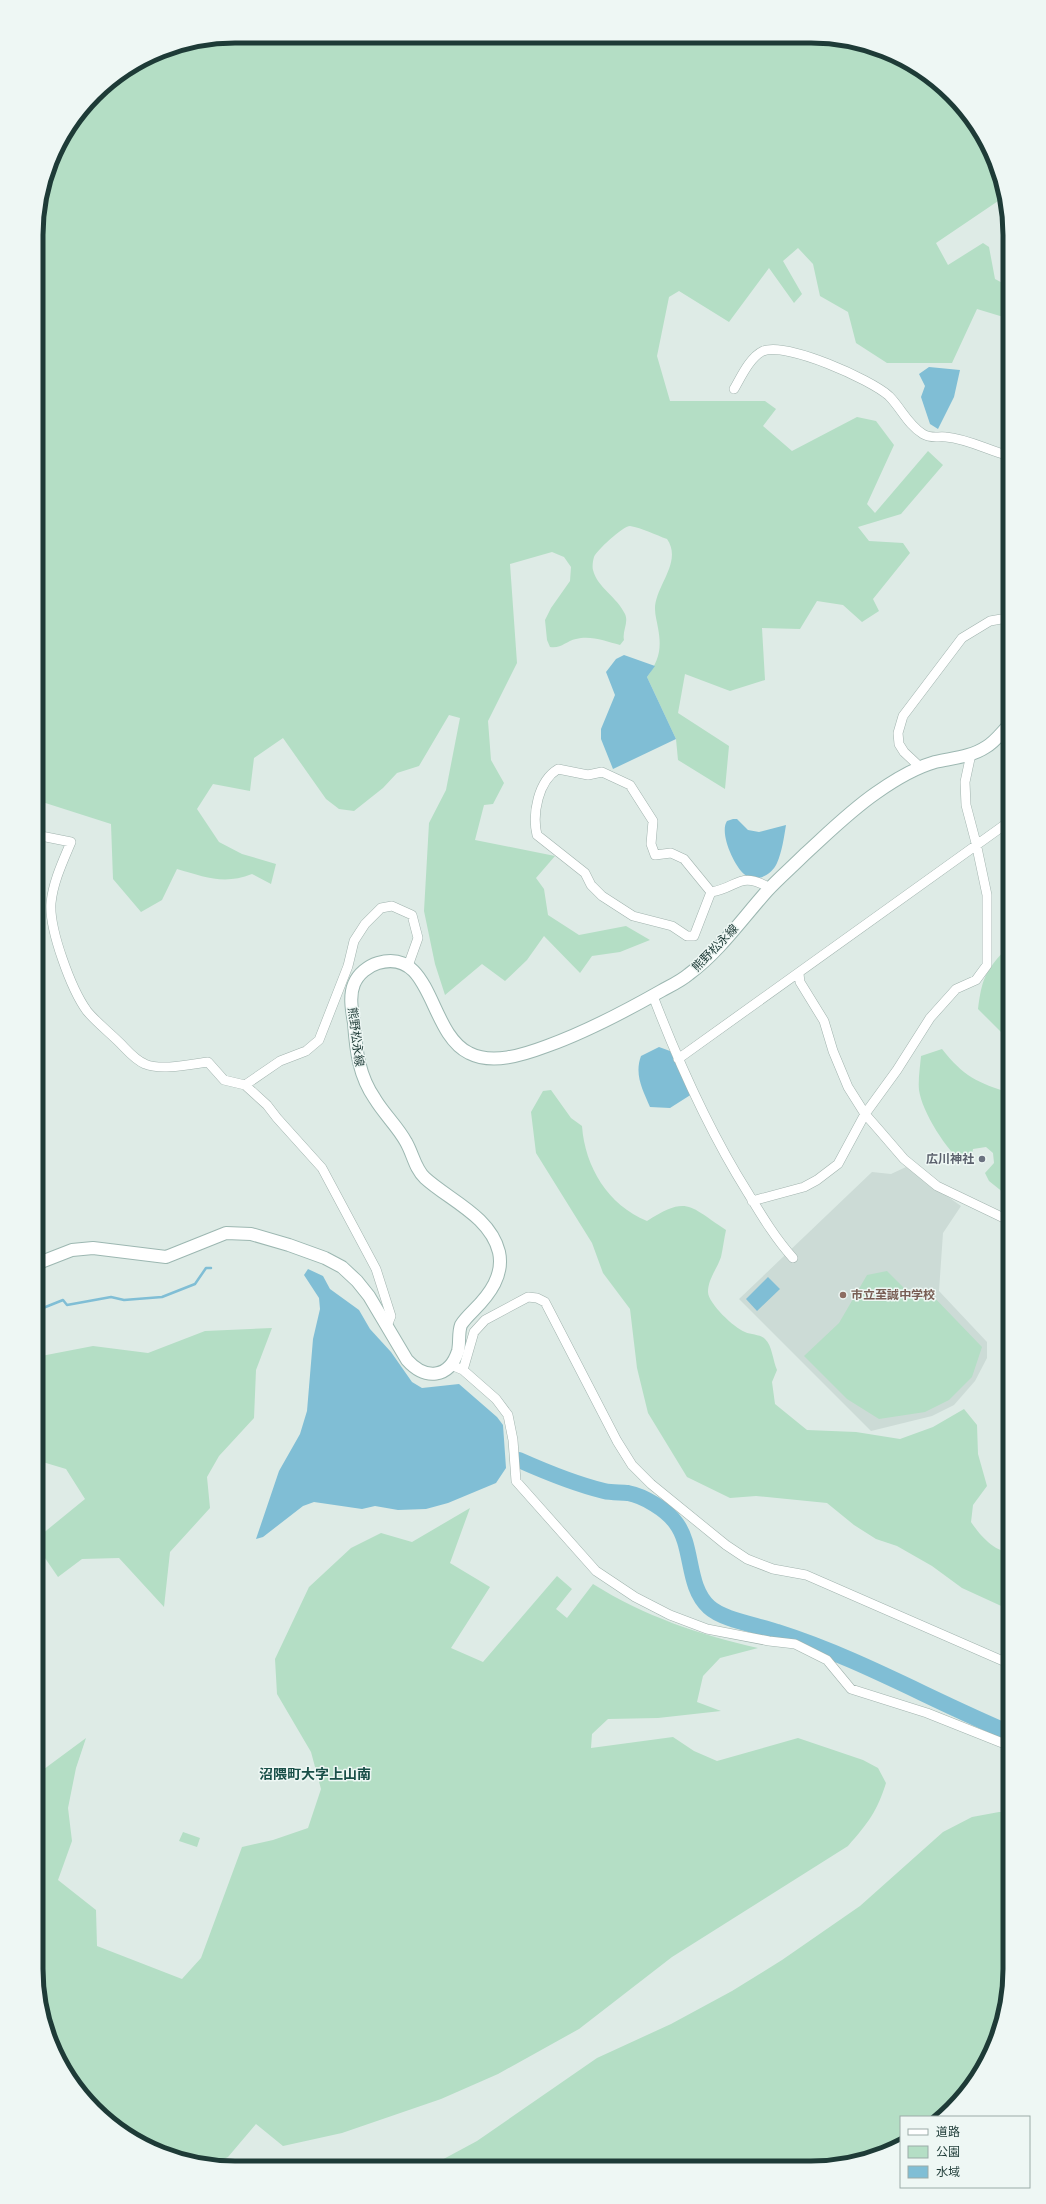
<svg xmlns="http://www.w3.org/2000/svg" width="1046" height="2204" viewBox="0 0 1046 2204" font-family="'Alegreya Sans','Noto Sans JP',sans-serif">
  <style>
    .built { fill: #ccdbd6 }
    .green { fill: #b4dec5 }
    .water { fill: #80bed5 }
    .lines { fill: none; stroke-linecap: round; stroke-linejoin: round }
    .stream { stroke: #80bed5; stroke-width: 2.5 }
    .river { stroke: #80bed5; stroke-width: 16 }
    .street-casing { stroke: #a1b3ae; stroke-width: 10 }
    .secondary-casing { stroke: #9cb7b1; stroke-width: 14 }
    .street { stroke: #fff; stroke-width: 9 }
    .secondary { stroke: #fff; stroke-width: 12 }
    .worship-dot { fill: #6b7280; stroke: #eef7f4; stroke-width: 1.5 }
    .education-dot { fill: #8d6e63; stroke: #eef7f4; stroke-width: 1.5 }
    .labels { text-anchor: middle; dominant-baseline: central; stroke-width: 3; stroke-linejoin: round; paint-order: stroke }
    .street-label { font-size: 12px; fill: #1e3b37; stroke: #eef7f4 }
    .worship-label { font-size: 12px; font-weight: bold; fill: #5b616d; stroke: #eef7f4; text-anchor: end }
    .education-label { font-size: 12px; font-weight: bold; fill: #785e54; stroke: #eef7f4; text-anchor: start }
    .quarter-label { font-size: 14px; font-weight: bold; fill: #194f48; stroke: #eef7f4 }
    .rim { fill: none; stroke: #1e3b37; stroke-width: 5 }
  </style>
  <rect width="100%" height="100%" fill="#deebe6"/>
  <!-- built -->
  <path class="built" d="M906 1167 961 1206 943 1233 939 1291 987 1342V1358L975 1381 954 1405 932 1416 871 1431 739 1299 872 1172 891 1174Z"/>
  <!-- green -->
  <path class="green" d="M235 36 850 40 899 56 942 86 983 135 1003 183 1004 197 936 243 948 265 983 243 989 247 995 279 1010 287V319L977 309 952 363H887L856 343 848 312 820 296 813 264 798 248 783 261 802 294 794 303 769 268 729 322 679 291 669 297 657 356 670 401H765L776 409 763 426 792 451 857 417 876 421 894 445 867 504 875 513 928 451 943 465 901 514 858 527 869 541 903 543 910 553 873 599 879 611 862 622 843 605 817 601 800 629 762 628 765 680 730 691 685 674 678 713 729 746 725 789 678 760 676 739 647 677C659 660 662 649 658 628 657 622 655 615 655 609 655 586 683 562 667 539 656 535 642 528 630 526 623 526 596 551 594 557 593 560 592 567 593 570 597 587 617 597 625 614 629 623 622 631 624 640L620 645C606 641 590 635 576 639 566 641 561 649 550 647L547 640 545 620 551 608 570 581 571 567 564 557 552 552 510 564 517 663 488 721 491 760 504 783 493 804 484 805 475 840 555 856 536 878 544 889 548 915 579 935 626 926 650 940 620 952 592 956 580 973 544 936 527 960 505 981 482 964 445 995 435 964 424 911 429 823 446 790 460 718 449 715 419 766 397 773 383 788 354 811 339 809 326 799 283 738 254 758 250 791 213 784 197 809 219 842 242 854 276 864 271 884 252 874C224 885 205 877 177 869L162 900 141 912 113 879 111 824 36 800V222L57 147 104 86 159 51Z
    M1004 951 1010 954V1041L978 1009C982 980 984 973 1004 951Z
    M942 1049C963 1076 978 1083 1010 1093V1186L1004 1193 989 1181 985 1173 994 1163 993 1153 986 1147 973 1149 971 1160 964 1164C947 1151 922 1112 919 1090 918 1080 920 1067 921 1056Z
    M551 1090 571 1118 582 1126C585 1167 608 1205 647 1221 688 1195 689 1206 726 1230 724 1239 723 1248 721 1257 717 1269 708 1279 708 1292 708 1303 734 1328 745 1332 751 1335 760 1334 765 1339 772 1345 773 1361 777 1370L772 1382 775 1404 807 1430 856 1432 900 1439 933 1427 964 1409 977 1425 978 1454 987 1486 973 1505 971 1522C979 1534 994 1552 1010 1552V1610L962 1588 932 1566 897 1546 876 1539 854 1525 827 1503 756 1496 730 1498 687 1477 648 1413 637 1368 630 1309 603 1273 592 1243 536 1153 531 1112 543 1091Z
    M887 1271 909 1293 929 1292 982 1347 972 1377 949 1400 925 1412 879 1419 847 1399 804 1356 839 1323 867 1275Z
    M272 1328 256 1370 254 1418 219 1456 207 1477 210 1508 170 1552 164 1607 119 1558 82 1559 58 1577 36 1545V1539L85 1499 66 1469 36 1460V1357L93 1346 148 1353 205 1331Z
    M470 1508 450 1563 490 1587 451 1648 483 1662 557 1576 572 1589 556 1609 567 1618 593 1584C644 1616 700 1635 758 1648L720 1658 703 1676 697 1702 721 1711 658 1718 608 1719 592 1734 591 1748 673 1737 694 1751 717 1761 798 1738 863 1760 878 1768 886 1783C877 1812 868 1823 848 1846L672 1957 579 2029 498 2074 441 2099 342 2133 283 2146 256 2124 228 2157 212 2164H196L147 2147 104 2118 63 2069 43 2021 36 1969V1775L86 1738 76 1768 68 1808 72 1841 58 1880 96 1910 97 1946 182 1979 201 1958 242 1847 273 1840 308 1828 321 1789 311 1752 277 1694 275 1659 309 1587 351 1548 381 1533 412 1542Z
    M999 1812H1010V1982L995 2045 961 2100 941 2117H901V2144L863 2161 811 2168 425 2166 438 2162 477 2141 597 2058 671 2024 732 1991 782 1960 860 1906 943 1832 972 1817Z
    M183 1832 200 1838 197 1847 179 1841Z"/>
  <!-- water -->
  <path class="water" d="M929 367 960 370 954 397 938 429 930 424 921 397 925 386 919 374Z
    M624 655 655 666 647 677 676 739 613 769 601 739V729L615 695 606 672 616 659Z
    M733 819H737L748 830 759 832 786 825C784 837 782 852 777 863 772 875 755 884 744 874 734 865 719 833 727 821Z
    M659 1047 670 1051 692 1094 670 1108 650 1107C643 1090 634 1075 641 1056Z
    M308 1269 323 1276 330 1289 359 1310 370 1329 391 1352 412 1382 422 1388 459 1384 497 1417 503 1425 506 1468 496 1483 448 1503 426 1509 398 1510 375 1506 362 1509 314 1502 303 1506 263 1537 256 1539 279 1471 300 1434 307 1411 313 1339 320 1309 319 1298 304 1275Z
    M768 1277 780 1289 757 1311 746 1299Z"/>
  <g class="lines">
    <!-- stream -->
    <path class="stream" d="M36 1317 43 1308 63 1300 67 1305 111 1297 124 1300 162 1297 195 1284 206 1268H211"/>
    <!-- river -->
    <path class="river" d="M519 1460C546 1472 575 1484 604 1491 612 1493 621 1492 628 1493 644 1496 667 1510 676 1523 694 1547 686 1586 709 1607 723 1620 758 1625 777 1632 859 1658 931 1700 1010 1733"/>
    <!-- street casing -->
    <g class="street-casing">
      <path id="street" d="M734 389C741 377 750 357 763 351 787 342 870 379 889 396 901 408 908 425 923 434 931 439 938 436 946 437 969 439 989 451 1010 456
        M920 767 904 752 899 744 898 733 903 716 962 638 990 621 1007 618 1010 613
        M36 835 71 842C63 861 53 882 51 903 49 929 71 989 87 1011 96 1022 109 1032 120 1043 127 1050 135 1060 145 1064 161 1071 192 1064 208 1062L224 1080 245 1085 267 1105 277 1118 322 1168 376 1269 391 1316 387 1326
        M711 892 694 936H687L672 926 633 916 602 896 591 885 585 873 537 835C532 814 538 781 558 769L588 775 602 772 630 785 653 821 651 844 655 855 671 853 684 859 711 892C738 888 739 870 770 888
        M799 974 800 982 824 1021 833 1051 848 1087 865 1114 879 1130 904 1159 937 1186 1010 1221
        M653 996C679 1064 709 1131 748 1193 762 1216 775 1238 793 1258
        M678 1059 1010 821
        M245 1085 280 1061 306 1051 319 1040 348 966 354 941 365 924 381 908 392 906 412 915 418 938 408 966
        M752 1201 804 1187 817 1180 838 1164 865 1114 897 1070 930 1018 956 989 976 980 987 965V895L976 843 966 805 965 782 971 754
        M451 1365 463 1370 496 1399 508 1415 513 1440 516 1481 596 1571 635 1597 670 1615 707 1629 769 1641 795 1644 827 1660 851 1689 927 1713 1010 1746
        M463 1370 474 1332 485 1320 528 1297 537 1298 545 1302 617 1441 632 1465 651 1484 726 1545 747 1559 773 1569 806 1575 1010 1664"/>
    </g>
    <!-- secondary casing -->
    <g class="secondary-casing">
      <path id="secondary" d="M36 1264 72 1250 93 1248 166 1257 226 1233 251 1234 289 1245 325 1258 342 1267 357 1281 369 1296 407 1360C425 1380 449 1379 458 1351 460 1343 458 1333 461 1325 464 1320 470 1314 474 1310 490 1294 504 1275 499 1252 490 1216 449 1200 425 1178 415 1169 413 1154 406 1142 398 1127 384 1114 375 1099 359 1076 356 1051 354 1023 352 1011 349 996 354 984 358 974 368 966 378 963 433 947 428 1033 469 1053 492 1065 523 1055 547 1046 586 1032 624 1012 661 991 670 986 681 981 689 974 719 952 742 919 767 891 779 878 792 867 805 854 828 833 850 811 876 793 893 781 914 768 935 762 952 758 971 757 986 747 995 742 1002 732 1010 724"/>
    </g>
    <!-- street -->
    <use href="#street" class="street"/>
    <!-- secondary -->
    <use href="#secondary" class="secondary"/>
  </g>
  <!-- markers -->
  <circle class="worship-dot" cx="982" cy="1159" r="4"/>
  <circle class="education-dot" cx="843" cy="1295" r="4"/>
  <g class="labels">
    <!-- street labels -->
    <g class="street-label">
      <text transform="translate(715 948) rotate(-46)">熊野松永線</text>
      <text transform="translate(356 1037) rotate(83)">熊野松永線</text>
    </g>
    <!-- worship labels -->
    <g class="worship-label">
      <text x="974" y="1159">広川神社</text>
    </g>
    <!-- education labels -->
    <g class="education-label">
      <text x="851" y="1295">市立至誠中学校</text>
    </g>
    <!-- quarter labels -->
    <g class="quarter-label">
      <text x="315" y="1775">沼隈町大字上山南</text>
    </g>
  </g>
  <!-- crop -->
  <path d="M0 0H1046V2204H0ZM235 43H811A192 192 0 0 1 1003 235V1969A192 192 0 0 1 811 2161H235A192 192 0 0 1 43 1969V235A192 192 0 0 1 235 43Z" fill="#eef7f4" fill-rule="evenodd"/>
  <path class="rim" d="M235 43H811A192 192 0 0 1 1003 235V1969A192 192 0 0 1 811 2161H235A192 192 0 0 1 43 1969V235A192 192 0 0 1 235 43Z"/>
  <!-- legend -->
  <rect x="900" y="2116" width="130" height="72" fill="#eef7f4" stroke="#9baca8"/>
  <rect x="908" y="2129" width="20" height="6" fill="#ffffff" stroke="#9baca8"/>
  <text x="936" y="2136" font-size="12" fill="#1e3b37">道路</text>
  <rect x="908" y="2146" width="20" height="12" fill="#b4dec5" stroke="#9baca8"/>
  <text x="936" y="2156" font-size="12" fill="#1e3b37">公園</text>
  <rect x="908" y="2166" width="20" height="12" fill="#80bed5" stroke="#9baca8"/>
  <text x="936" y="2176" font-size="12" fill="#1e3b37">水域</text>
</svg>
